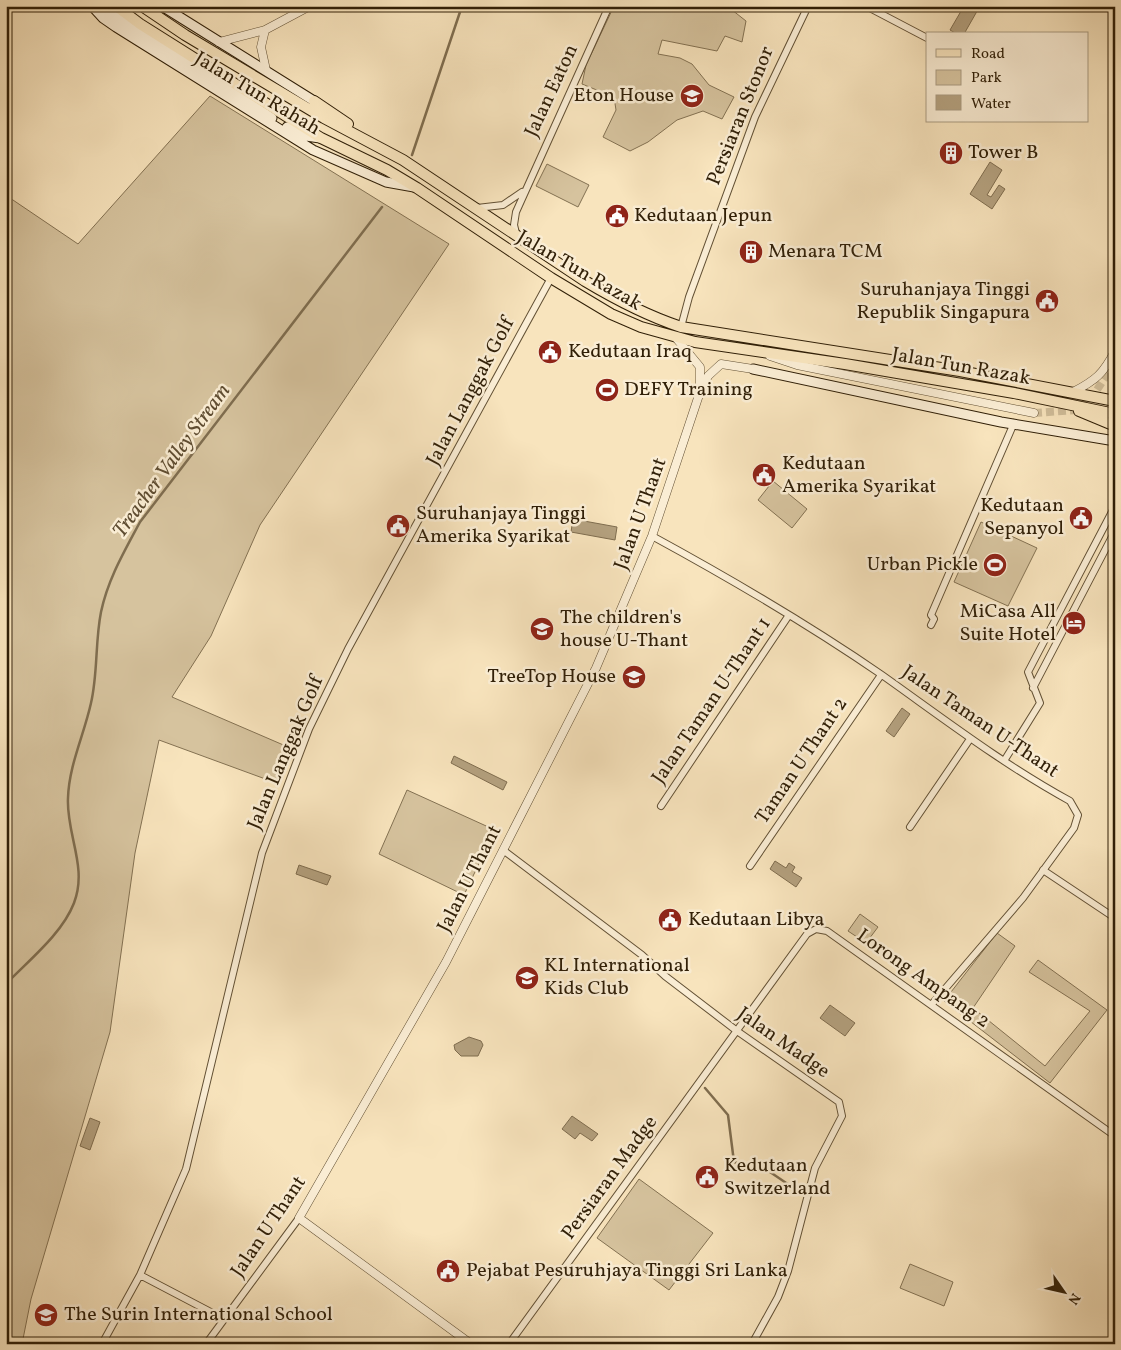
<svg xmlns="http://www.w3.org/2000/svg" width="1121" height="1350" viewBox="0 0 1121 1350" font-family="Vollkorn,serif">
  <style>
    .green { fill: #d6c39e; stroke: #837152 }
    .water { fill: #b4a17f; stroke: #7f6d4f }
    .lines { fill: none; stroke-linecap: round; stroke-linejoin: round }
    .stream { stroke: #7f6d4f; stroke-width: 2.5 }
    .tertiary-tunnel { stroke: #d0bd99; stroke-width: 8; stroke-dasharray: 8 4; stroke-linecap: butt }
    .minor-casing { stroke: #625034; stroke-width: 8 }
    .tertiary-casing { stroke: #625034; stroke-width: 9 }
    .secondary-casing { stroke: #301f07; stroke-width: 11 }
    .primary-casing { stroke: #301f07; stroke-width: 12 }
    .minor { stroke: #faedd4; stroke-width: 6 }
    .tertiary { stroke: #faedd4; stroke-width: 8 }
    .secondary { stroke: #faedd4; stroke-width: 9 }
    .primary { stroke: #f8e4bd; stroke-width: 10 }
    .labels { text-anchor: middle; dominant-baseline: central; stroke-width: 5; stroke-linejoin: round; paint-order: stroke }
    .street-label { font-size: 20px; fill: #301f07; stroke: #faedd4 }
    .poi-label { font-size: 20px; fill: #301f07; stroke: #faedd4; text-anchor: start }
    .water-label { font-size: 21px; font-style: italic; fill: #5e4c31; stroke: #faedd4 }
  </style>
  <rect width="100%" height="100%" fill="#f8e4bd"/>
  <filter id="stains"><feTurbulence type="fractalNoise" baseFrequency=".004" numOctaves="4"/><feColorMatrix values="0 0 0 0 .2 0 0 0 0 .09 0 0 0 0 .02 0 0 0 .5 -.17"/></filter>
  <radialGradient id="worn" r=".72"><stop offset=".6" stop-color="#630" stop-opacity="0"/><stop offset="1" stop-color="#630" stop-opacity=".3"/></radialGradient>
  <!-- green -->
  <path class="green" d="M614 6H727L746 21 742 42 725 36 717 51 662 40 658 54 680 58 692 64 709 85 734 97 722 119 703 111 677 120 648 142 630 151 603 137 616 110 614 97 582 84 586 65Z
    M210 96 449 244 260 525 211 636 172 697 295 750 279 784 159 740 135 853 110 1032 31 1299 22 1344H6V180L10 198 78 244Z
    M547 164 589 185 578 207 536 186Z
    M773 481 807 509 792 528 758 500Z
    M981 522 1037 548 1008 606 954 582Z
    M407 790 495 830 464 895 379 854Z
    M860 914 878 927 866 943 848 931Z
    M997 933 1015 946 973 1008 1045 1066 1090 1011 1029 972 1038 960 1107 1010 1050 1083 944 1001Z
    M639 1179 713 1233 669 1290 597 1238Z
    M910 1264 953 1282 944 1306 900 1288Z"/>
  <!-- water -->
  <path class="water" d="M964 6H980L964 34H957L950 30Z
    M990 162 1002 170 987 195 991 197 999 185 1005 189 992 209 970 194Z
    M573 519 617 527 615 540 571 532Z
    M902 708 910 714 894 737 886 731Z
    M454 756 507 782 503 790 451 763Z
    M775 861 786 868 789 863 795 867 792 872 802 878 796 887 770 869Z
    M299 865 331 876 327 885 296 874Z
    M830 1005 855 1023 845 1036 820 1018Z
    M469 1037 481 1041 483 1045 478 1056H461L455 1050 454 1045Z
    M572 1116 598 1134 592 1141 580 1133 575 1139 562 1129Z
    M90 1118 100 1122 90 1150 80 1146Z"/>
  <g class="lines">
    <!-- stream -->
    <path class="stream" d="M412 155 462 6
      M6 984C29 960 62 934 74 903 88 867 66 834 68 798 69 765 84 735 91 703 98 673 95 642 101 612 108 579 124 552 140 522L382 207
      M705 1088 728 1115 734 1162 770 1172 798 1191"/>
    <!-- tertiary-tunnel -->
    <path class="tertiary-tunnel" d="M1034 413 1077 410 1093 396 1115 362"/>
    <!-- minor casing -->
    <g class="minor-casing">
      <path id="minor" d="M866 6 927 38
        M477 208 503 205 522 192
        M517 237 514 225 516 212 609 6
        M681 327 689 297 755 117 808 6
        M652 536C731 579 808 624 882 675 944 719 1004 765 1070 801L1078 815 1074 828 1023 898 932 1004
        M931 625 934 619 931 615 1014 423
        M1033 688 1115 531
        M1004 761 1040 703 1028 672 1115 506
        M661 806 789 615
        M910 827 970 739
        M503 850 642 955 665 976 737 1031 839 1102 842 1116 815 1168 788 1271 778 1297 752 1344
        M750 866 881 675
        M1043 870 1115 918
        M224 1319 140 1275 186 1169 262 853 309 729 348 649 551 278
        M102 1344 140 1275
        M206 1344 299 1218
        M509 1344 807 934 816 929 827 931 1115 1136"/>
    </g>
    <!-- tertiary casing -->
    <g class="tertiary-casing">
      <path id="tertiary" d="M265 30 261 47 266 70
        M219 42 265 30 310 6
        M676 338 700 367V388
        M770 356 797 365 1034 413
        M1073 392C1096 380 1103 374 1115 351
        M471 1344 299 1218 446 962 596 668 652 536 699 395 708 376 721 364 753 369"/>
    </g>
    <!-- secondary casing -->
    <g class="secondary-casing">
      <path id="secondary" d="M92 6 103 18 116 27 313 150 386 182 414 187
        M100 6 272 118
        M162 6 314 101
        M287 127 306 136 320 138
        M753 369 1001 422 1115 441"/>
    </g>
    <!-- primary casing -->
    <g class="primary-casing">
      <path id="primary" d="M116 6 140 24 321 138 387 170 417 188 551 278 611 314 641 327 695 342 845 364 1014 393 1115 414
        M142 6 185 35 324 118 403 160 585 281C615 299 648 316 681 327L960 371 1115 401
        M314 101 348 124
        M1079 411 1115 426"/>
    </g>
    <!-- minor -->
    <use href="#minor" class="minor"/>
    <!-- tertiary -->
    <use href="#tertiary" class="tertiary"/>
    <!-- secondary -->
    <use href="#secondary" class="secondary"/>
    <!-- primary -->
    <use href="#primary" class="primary"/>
  </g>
  <!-- icons -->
  <defs>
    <g id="school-disc" transform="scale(1.25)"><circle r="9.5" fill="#8f2418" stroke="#faedd4"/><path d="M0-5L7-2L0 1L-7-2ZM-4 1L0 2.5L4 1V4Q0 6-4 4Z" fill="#fff"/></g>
    <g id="building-disc" transform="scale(1.25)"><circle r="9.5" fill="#8f2418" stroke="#faedd4"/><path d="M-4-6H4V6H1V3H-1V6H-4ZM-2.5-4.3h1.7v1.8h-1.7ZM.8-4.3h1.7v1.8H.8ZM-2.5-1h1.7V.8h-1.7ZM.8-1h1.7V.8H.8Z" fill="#fff"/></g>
    <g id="civic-disc" transform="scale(1.25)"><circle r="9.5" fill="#8f2418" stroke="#faedd4"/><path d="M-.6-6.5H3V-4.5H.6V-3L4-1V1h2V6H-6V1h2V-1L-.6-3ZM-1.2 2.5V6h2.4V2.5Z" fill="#fff"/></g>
    <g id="stadium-disc" transform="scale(1.25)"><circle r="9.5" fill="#8f2418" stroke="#faedd4"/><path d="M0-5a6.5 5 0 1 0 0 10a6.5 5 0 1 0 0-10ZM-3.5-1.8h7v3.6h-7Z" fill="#fff"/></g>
    <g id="hotel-disc" transform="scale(1.25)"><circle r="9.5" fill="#8f2418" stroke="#faedd4"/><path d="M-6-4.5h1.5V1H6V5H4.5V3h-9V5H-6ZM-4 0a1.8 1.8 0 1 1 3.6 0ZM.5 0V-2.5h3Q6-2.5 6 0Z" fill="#fff"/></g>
  </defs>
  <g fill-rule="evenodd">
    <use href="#school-disc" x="692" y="96"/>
    <use href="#building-disc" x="951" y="153"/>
    <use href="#civic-disc" x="617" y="216"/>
    <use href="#building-disc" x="751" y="252"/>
    <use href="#civic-disc" x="1047" y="301"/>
    <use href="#civic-disc" x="550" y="352"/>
    <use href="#stadium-disc" x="607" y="390"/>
    <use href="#civic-disc" x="764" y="475"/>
    <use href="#civic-disc" x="1081" y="518"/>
    <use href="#civic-disc" x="398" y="526"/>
    <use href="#stadium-disc" x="995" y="565"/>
    <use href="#hotel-disc" x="1074" y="623"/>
    <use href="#school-disc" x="542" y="629"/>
    <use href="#school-disc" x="634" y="677"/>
    <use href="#civic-disc" x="670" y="920"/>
    <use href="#school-disc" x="527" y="978"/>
    <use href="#civic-disc" x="707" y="1177"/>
    <use href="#civic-disc" x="448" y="1271"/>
    <use href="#school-disc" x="46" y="1315"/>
  </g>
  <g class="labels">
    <!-- street labels -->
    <g class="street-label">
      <text transform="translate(552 91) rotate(-65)">Jalan Eaton</text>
      <text transform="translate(257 94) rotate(31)">Jalan Tun Rahah</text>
      <text transform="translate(741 116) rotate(-68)">Persiaran Stonor</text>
      <text transform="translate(579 271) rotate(30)">Jalan Tun Razak</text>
      <text transform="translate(961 367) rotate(10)">Jalan Tun Razak</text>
      <text transform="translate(471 392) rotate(-62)">Jalan Langgak Golf</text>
      <text transform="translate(641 514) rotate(-70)">Jalan U Thant</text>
      <text transform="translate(712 701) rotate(-56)">Jalan Taman U-Thant 1</text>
      <text transform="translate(980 722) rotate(34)">Jalan Taman U-Thant</text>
      <text transform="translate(286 753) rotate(-67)">Jalan Langgak Golf</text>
      <text transform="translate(802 761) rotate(-56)">Taman U Thant 2</text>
      <text transform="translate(470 879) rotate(-63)">Jalan U Thant</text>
      <text transform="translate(923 979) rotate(35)">Lorong Ampang 2</text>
      <text transform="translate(783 1043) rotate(35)">Jalan Madge</text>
      <text transform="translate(610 1178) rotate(-54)">Persiaran Madge</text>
      <text transform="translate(269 1227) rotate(-56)">Jalan U Thant</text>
    </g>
    <!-- poi labels -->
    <g class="poi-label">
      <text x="674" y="96" text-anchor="end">Eton House</text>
      <text x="968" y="153">Tower B</text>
      <text x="634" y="216">Kedutaan Jepun</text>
      <text x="768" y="252">Menara TCM</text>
      <text x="1030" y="290" text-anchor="end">Suruhanjaya Tinggi<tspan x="1030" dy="23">Republik Singapura</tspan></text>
      <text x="568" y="352">Kedutaan Iraq</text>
      <text x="624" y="390">DEFY Training</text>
      <text x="782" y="464">Kedutaan<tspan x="782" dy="23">Amerika Syarikat</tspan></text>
      <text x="1064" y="506" text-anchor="end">Kedutaan<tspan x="1064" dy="23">Sepanyol</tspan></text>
      <text x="416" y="514">Suruhanjaya Tinggi<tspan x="416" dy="23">Amerika Syarikat</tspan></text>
      <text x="978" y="565" text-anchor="end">Urban Pickle</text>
      <text x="1056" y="612" text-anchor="end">MiCasa All<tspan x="1056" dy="23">Suite Hotel</tspan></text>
      <text x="560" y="618">The children's<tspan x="560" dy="23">house U-Thant</tspan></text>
      <text x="616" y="677" text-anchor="end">TreeTop House</text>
      <text x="688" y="920">Kedutaan Libya</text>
      <text x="544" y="966">KL International<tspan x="544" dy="23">Kids Club</tspan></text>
      <text x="724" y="1166">Kedutaan<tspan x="724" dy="23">Switzerland</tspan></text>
      <text x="466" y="1271">Pejabat Pesuruhjaya Tinggi Sri Lanka</text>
      <text x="64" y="1315">The Surin International School</text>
    </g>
    <!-- water labels -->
    <g class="water-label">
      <text transform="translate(172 461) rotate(-54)">Treacher Valley Stream</text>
    </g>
  </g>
  <!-- margin -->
  <rect width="1121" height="1350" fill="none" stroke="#f8e4bd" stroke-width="25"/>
  <rect x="8" y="8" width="1106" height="1335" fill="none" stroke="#301f07" stroke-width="2.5"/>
  <rect x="12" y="12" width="1096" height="1325" fill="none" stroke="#301f07"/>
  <!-- legend -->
  <rect x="926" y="32" width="162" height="90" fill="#faedd4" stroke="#a99b82"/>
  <rect x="936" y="49" width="25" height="8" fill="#f8e4bd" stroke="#a99b82"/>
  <text x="971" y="58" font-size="15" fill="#301f07">Road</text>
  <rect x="936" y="70" width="25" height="15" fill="#d6c39e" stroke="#a99b82"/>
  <text x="971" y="82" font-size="15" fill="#301f07">Park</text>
  <rect x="936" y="95" width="25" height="15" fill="#b4a17f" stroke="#a99b82"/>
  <text x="971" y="108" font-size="15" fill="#301f07">Water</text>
  <!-- north arrow -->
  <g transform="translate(1064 1292) rotate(124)" stroke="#faedd4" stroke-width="4" paint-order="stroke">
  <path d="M0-4L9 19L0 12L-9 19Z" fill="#301f07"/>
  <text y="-8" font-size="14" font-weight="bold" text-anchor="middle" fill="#301f07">N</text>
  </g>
  <rect width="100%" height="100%" filter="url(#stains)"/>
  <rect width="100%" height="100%" fill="url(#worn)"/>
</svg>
